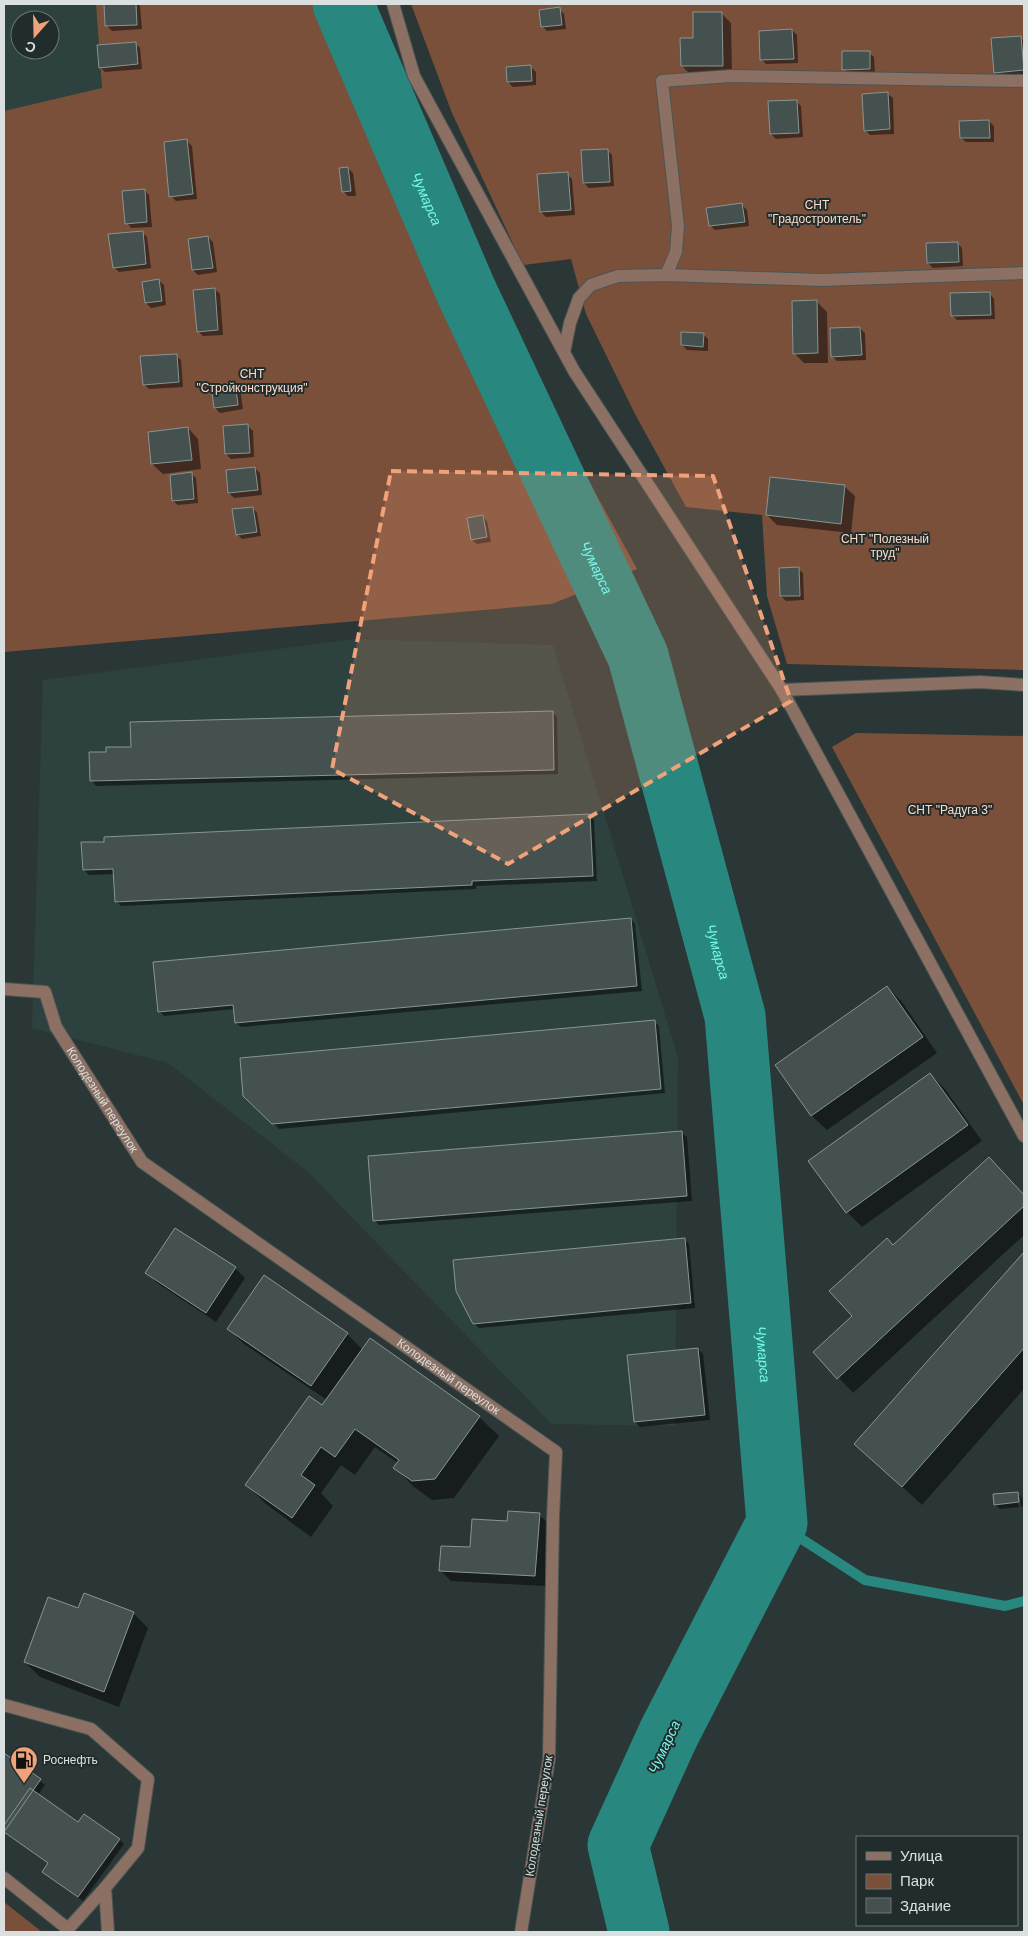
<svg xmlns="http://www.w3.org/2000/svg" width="1028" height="1936" viewBox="0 0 1028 1936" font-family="Arial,sans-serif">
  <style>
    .built { fill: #2d423f; fill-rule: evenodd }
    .green { fill: #7b503a }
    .shadow { fill: #0007 }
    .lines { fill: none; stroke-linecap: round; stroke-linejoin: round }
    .stream { stroke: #28877f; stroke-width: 10 }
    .river { stroke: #28877f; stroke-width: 61 }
    .building { fill: #44514f; stroke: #879694 }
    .minor-casing { stroke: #4a5554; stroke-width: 14 }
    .minor { stroke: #8b7063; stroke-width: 12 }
    .marked { fill: #f0a27a; fill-opacity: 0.2; stroke: #f0a27a; stroke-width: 4; stroke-dasharray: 10 6; stroke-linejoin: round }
    .labels { text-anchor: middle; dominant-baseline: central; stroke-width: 4; stroke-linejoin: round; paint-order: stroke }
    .park-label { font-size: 12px; fill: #fedac8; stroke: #212d2c }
    .street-label { font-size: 12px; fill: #d9e0df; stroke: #212d2c }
    .poi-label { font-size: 12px; fill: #d9e0df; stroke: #212d2c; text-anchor: start }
    .water-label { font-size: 14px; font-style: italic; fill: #76f8eb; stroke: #212d2c }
  </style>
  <rect width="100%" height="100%" fill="#2b3736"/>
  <!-- built -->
  <path class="built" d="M4 4H96L102 89 4 111ZM20 20H50V50H20Z
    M354 639 553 645 678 1057 675 1426 552 1424 307 1171 168 1063 32 1028 43 680Z"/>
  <!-- green -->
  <path class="green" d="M96 4H377L391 79 461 247 637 569 552 604 4 652V111L102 88Z
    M411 4H1024V670L787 664 767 596 762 515 686 507 635 414 586 314 571 259 523 265 452 113Z
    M856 733 1024 736V1105L832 747Z
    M4 1902 42 1932H4Z"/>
  <!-- shadow -->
  <path class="shadow" d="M106 4H138L140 6 142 29 112 31 107 26Z
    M559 9 564 14 566 29 547 31 542 26Z
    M721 13 731 23 732 75 692 76 682 66 695 39Z
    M792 30 797 35 798 63 766 64 762 60Z
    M1021 38 1024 41V75L1000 77 995 73Z
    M136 44 140 48 142 69 105 72 100 67Z
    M869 53 874 57 875 74H849L844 69Z
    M531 67 536 72V85L513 87 508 82Z
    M888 94 893 98 894 134 870 135 865 130Z
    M796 101 801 106 803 137 776 139 771 134Z
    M989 121 994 126V142H966L961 138Z
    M187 141 192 146 197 199 176 201 171 196Z
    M607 150 612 155 614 186 589 188 584 183Z
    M348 168 353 173 356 196H348L343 191Z
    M567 174 572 179 575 215 546 217 541 212Z
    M144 190 149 195 152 227 131 228 127 223Z
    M742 205 747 210 749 226 715 230 710 225Z
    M142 232 147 237 151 268 119 272 114 267Z
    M208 237 213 242 217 272 198 275 193 270Z
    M957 243 962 248 963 266 933 268 928 263Z
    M159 281 164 285 166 305 151 308 146 303 143 283Z
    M215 289 220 294 223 335 203 336 198 331Z
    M990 294 994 299 995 319 957 320 952 315Z
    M817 302 827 312 828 363H804L794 353Z
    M860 328 865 333 866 360 837 361 832 356Z
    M703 334 708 339V351L687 350 682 345Z
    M176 355 181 360 183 387 149 389 144 384Z
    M235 384 240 389 243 409 220 413 215 408Z
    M248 426 253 431 254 457 231 459 226 454Z
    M188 428 198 439 201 469 163 474 152 464Z
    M255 468 260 473 262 495 234 498 229 493Z
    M191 473 196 478 198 503 178 505 173 501Z
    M844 486 855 496 851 533 777 525 767 515Z
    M253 508 257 513 261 536 242 539 237 534Z
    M482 516 487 521 491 542 477 544 472 540Z
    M798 569 803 573 804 600 786 601 781 596Z
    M552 712 557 717 558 774 96 786 92 781 107 753 132 748Z
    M589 815 594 820 597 881 476 886V889L121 906 116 901 115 874 89 875 84 870Z
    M631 919 635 924 642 991 241 1027 236 1023 235 1009 164 1016 159 1011Z
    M887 987 902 1002 937 1053 827 1130 812 1116 777 1065Z
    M654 1021 659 1026 665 1093 279 1129 244 1095Z
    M930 1074 945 1089 982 1141 862 1227 847 1212 810 1161Z
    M682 1133 687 1137 692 1201 379 1225 374 1220Z
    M1004 1173 1024 1195V1235L853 1393 815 1352 854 1316 893 1247Z
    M684 1239 689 1244 695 1308 479 1328 474 1323Z
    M1024 1254V1389L922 1505 856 1444Z
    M235 1268 245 1278 216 1322 157 1283 147 1273Z
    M229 1329 347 1334 363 1350 370 1340 479 1417 499 1436 454 1498 432 1500 414 1487 395 1468 398 1463 375 1447 355 1475 341 1465 321 1493 333 1506 311 1537 266 1504 247 1485 327 1400 244 1344Z
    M698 1349 703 1354 710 1420 640 1427 635 1422Z
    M1017 1493 1022 1498 1024 1506 1021 1507 1020 1497H1017L1019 1507 1000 1509 995 1505Z
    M539 1514 549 1525 545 1586 451 1581 440 1570 508 1522Z
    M79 1610 133 1613 148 1628 119 1707 40 1677 25 1662Z
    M4 1754 45 1785 38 1795 78 1824 119 1839 124 1844 83 1901 44 1872 49 1864 4 1832Z"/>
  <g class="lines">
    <!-- stream -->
    <path class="stream" d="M777 1523 865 1580 1005 1606 1024 1601"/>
    <!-- river -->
    <path class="river" id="s1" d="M343 4 466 291 638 656 735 1016 777 1523 669 1733 618 1845 639 1932"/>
  </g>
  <!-- building -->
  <path class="building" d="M104 4H136L137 25 105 26Z
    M560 7 562 25 541 27 539 10Z
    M693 12H722L723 66H681L680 38H693Z
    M792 29 794 59 760 60 759 31Z
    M1021 36 1024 70 994 73 991 38Z
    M136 42 138 64 99 68 97 45Z
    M842 51H870V69L842 70Z
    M531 65 532 81 507 82 506 67Z
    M888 92 890 129 864 131 862 94Z
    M797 100 799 133 770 134 768 101Z
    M989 120 990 138H960L959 121Z
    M187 139 193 194 169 197 164 142Z
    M608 149 610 182 583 183 581 150Z
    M348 167 351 191 342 192 339 168Z
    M568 172 571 210 540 212 537 174Z
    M145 189 147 222 125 224 122 191Z
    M742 203 745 222 709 226 706 208Z
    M143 231 146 264 113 268 108 234Z
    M208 236 213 268 192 270 188 239Z
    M958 242 959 262 927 263 926 243Z
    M159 279 162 301 145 303 142 282Z
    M215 288 218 330 197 332 193 290Z
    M990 292 991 315 951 316 950 293Z
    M817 300 818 353 793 354 792 301Z
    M860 327 862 355 831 357 830 328Z
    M681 332 704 333 703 347 681 345Z
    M177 354 179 382 143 385 140 356Z
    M235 382 238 405 214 408 211 386Z
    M248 424 250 453 225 454 223 426Z
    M188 427 192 460 151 464 148 432Z
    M255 467 258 490 228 493 226 470Z
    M192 472 194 499 172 501 170 475Z
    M770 477 845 485 841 524 766 515Z
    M253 507 257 532 236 535 232 509Z
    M483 515 487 537 471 540 467 518Z
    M799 567 800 596H780L779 568Z
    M553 711 554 770 90 781 89 752H106V747H131L130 722Z
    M590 814 593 876 472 881V885L115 902 113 869 83 870 81 842H104V837Z
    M631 918 637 986 235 1023 233 1005 158 1012 153 962Z
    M887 986 923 1037 811 1116 775 1065Z
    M655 1020 661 1089 272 1124 243 1096 240 1058Z
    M930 1073 968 1125 846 1213 808 1161Z
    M682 1131 687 1196 373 1221 368 1156Z
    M989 1157 1024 1195V1206L837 1379 813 1352 852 1316 829 1291 887 1238 893 1245Z
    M175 1228 236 1267 206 1313 145 1273Z
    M685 1238 691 1303 473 1324 456 1291 453 1260Z
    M1024 1252V1348L902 1487 854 1444Z
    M264 1275 348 1333 311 1386 227 1329Z
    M370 1338 480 1416 435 1479 412 1481 393 1468 399 1460 355 1429 335 1457 321 1447 301 1475 315 1485 292 1518 245 1485 309 1396 322 1405Z
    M698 1348 705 1415 634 1422 627 1355Z
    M1018 1492 1019 1502 994 1505 993 1494Z
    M508 1511 540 1513 535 1576 439 1571 441 1546 470 1547 472 1519 507 1521Z
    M84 1593 134 1612 104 1692 24 1662 48 1597 78 1608Z
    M4 1753 41 1779 4 1832Z
    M30 1788 78 1822 84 1814 120 1839 78 1897 42 1872 48 1863 4 1832V1825Z"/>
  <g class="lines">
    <!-- minor casing -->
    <g class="minor-casing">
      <g id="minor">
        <path d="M393 4 414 76 574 371 782 690 1024 1136"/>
        <path d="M666 275 676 252 678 226 662 81 731 76 1024 81"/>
        <path d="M564 352 570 323 579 298 591 285 618 276 666 275 821 280 1024 273"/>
        <path d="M782 690 980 682 1024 685"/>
        <path id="s2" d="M4 989 45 992 56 1027 142 1162 556 1452 553 1517 549 1759 521 1932"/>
        <path d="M4 1705 91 1729 148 1779 138 1848 105 1888 108 1932"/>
        <path d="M4 1878 68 1929 105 1888"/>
      </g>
    </g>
    <!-- minor -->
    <use href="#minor" class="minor"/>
  </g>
  <!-- marked area -->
  <path class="marked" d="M391 471 713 476 791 701 508 864 332 769Z"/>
  <!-- icons -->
  <defs>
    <g id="fuel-pin" transform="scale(1.4375)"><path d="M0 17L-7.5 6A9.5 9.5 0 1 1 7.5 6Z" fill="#f0a27a" stroke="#212d2c"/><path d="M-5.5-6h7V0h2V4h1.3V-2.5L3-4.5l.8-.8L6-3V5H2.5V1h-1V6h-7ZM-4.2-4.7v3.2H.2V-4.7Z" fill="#111"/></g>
  </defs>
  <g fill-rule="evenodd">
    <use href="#fuel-pin" x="24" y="1760"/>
  </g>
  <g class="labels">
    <!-- park labels -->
    <g class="park-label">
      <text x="817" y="205">СНТ<tspan x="817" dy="14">"Градостроитель"</tspan></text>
      <text x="252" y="374">СНТ<tspan x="252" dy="14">"Стройконструкция"</tspan></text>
      <text x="885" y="539">СНТ "Полезный<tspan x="885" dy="14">труд"</tspan></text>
      <text x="950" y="810">СНТ "Радуга 3"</text>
    </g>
    <!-- street labels -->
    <g class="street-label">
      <text stroke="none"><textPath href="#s2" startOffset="164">Колодезный переулок</textPath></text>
      <text stroke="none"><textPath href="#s2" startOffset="612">Колодезный переулок</textPath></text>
      <text transform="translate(539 1816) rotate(-81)">Колодезный переулок</text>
    </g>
    <!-- poi labels -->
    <g class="poi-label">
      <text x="43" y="1760">Роснефть</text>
    </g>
    <!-- water labels -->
    <g class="water-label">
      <text stroke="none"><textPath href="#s1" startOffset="212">Чумарса</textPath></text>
      <text stroke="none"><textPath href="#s1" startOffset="618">Чумарса</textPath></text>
      <text stroke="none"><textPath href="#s1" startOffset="1022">Чумарса</textPath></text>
      <text stroke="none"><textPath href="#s1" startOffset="1428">Чумарса</textPath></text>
      <text transform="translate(664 1747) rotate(-65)">Чумарса</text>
    </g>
  </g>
  <!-- border -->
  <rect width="1028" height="1936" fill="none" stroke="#d9e0df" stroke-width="10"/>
  <!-- legend -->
  <rect x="856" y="1836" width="162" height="90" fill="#212d2c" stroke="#6b7574"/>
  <rect x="866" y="1852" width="25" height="8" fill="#8b7063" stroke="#6b7574"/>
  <text x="900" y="1861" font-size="15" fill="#d9e0df">Улица</text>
  <rect x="866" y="1874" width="25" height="15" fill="#7b503a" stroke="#6b7574"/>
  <text x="900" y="1886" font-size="15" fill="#d9e0df">Парк</text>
  <rect x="866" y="1898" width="25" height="15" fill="#44514f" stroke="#6b7574"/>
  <text x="900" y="1911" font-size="15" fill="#d9e0df">Здание</text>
  <!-- north arrow -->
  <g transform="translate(35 35) rotate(200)"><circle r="24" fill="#212d2c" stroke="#6b7574"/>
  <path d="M0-4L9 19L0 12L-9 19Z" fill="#f0a27a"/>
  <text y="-8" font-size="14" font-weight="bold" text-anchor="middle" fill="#d9e0df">С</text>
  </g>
</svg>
